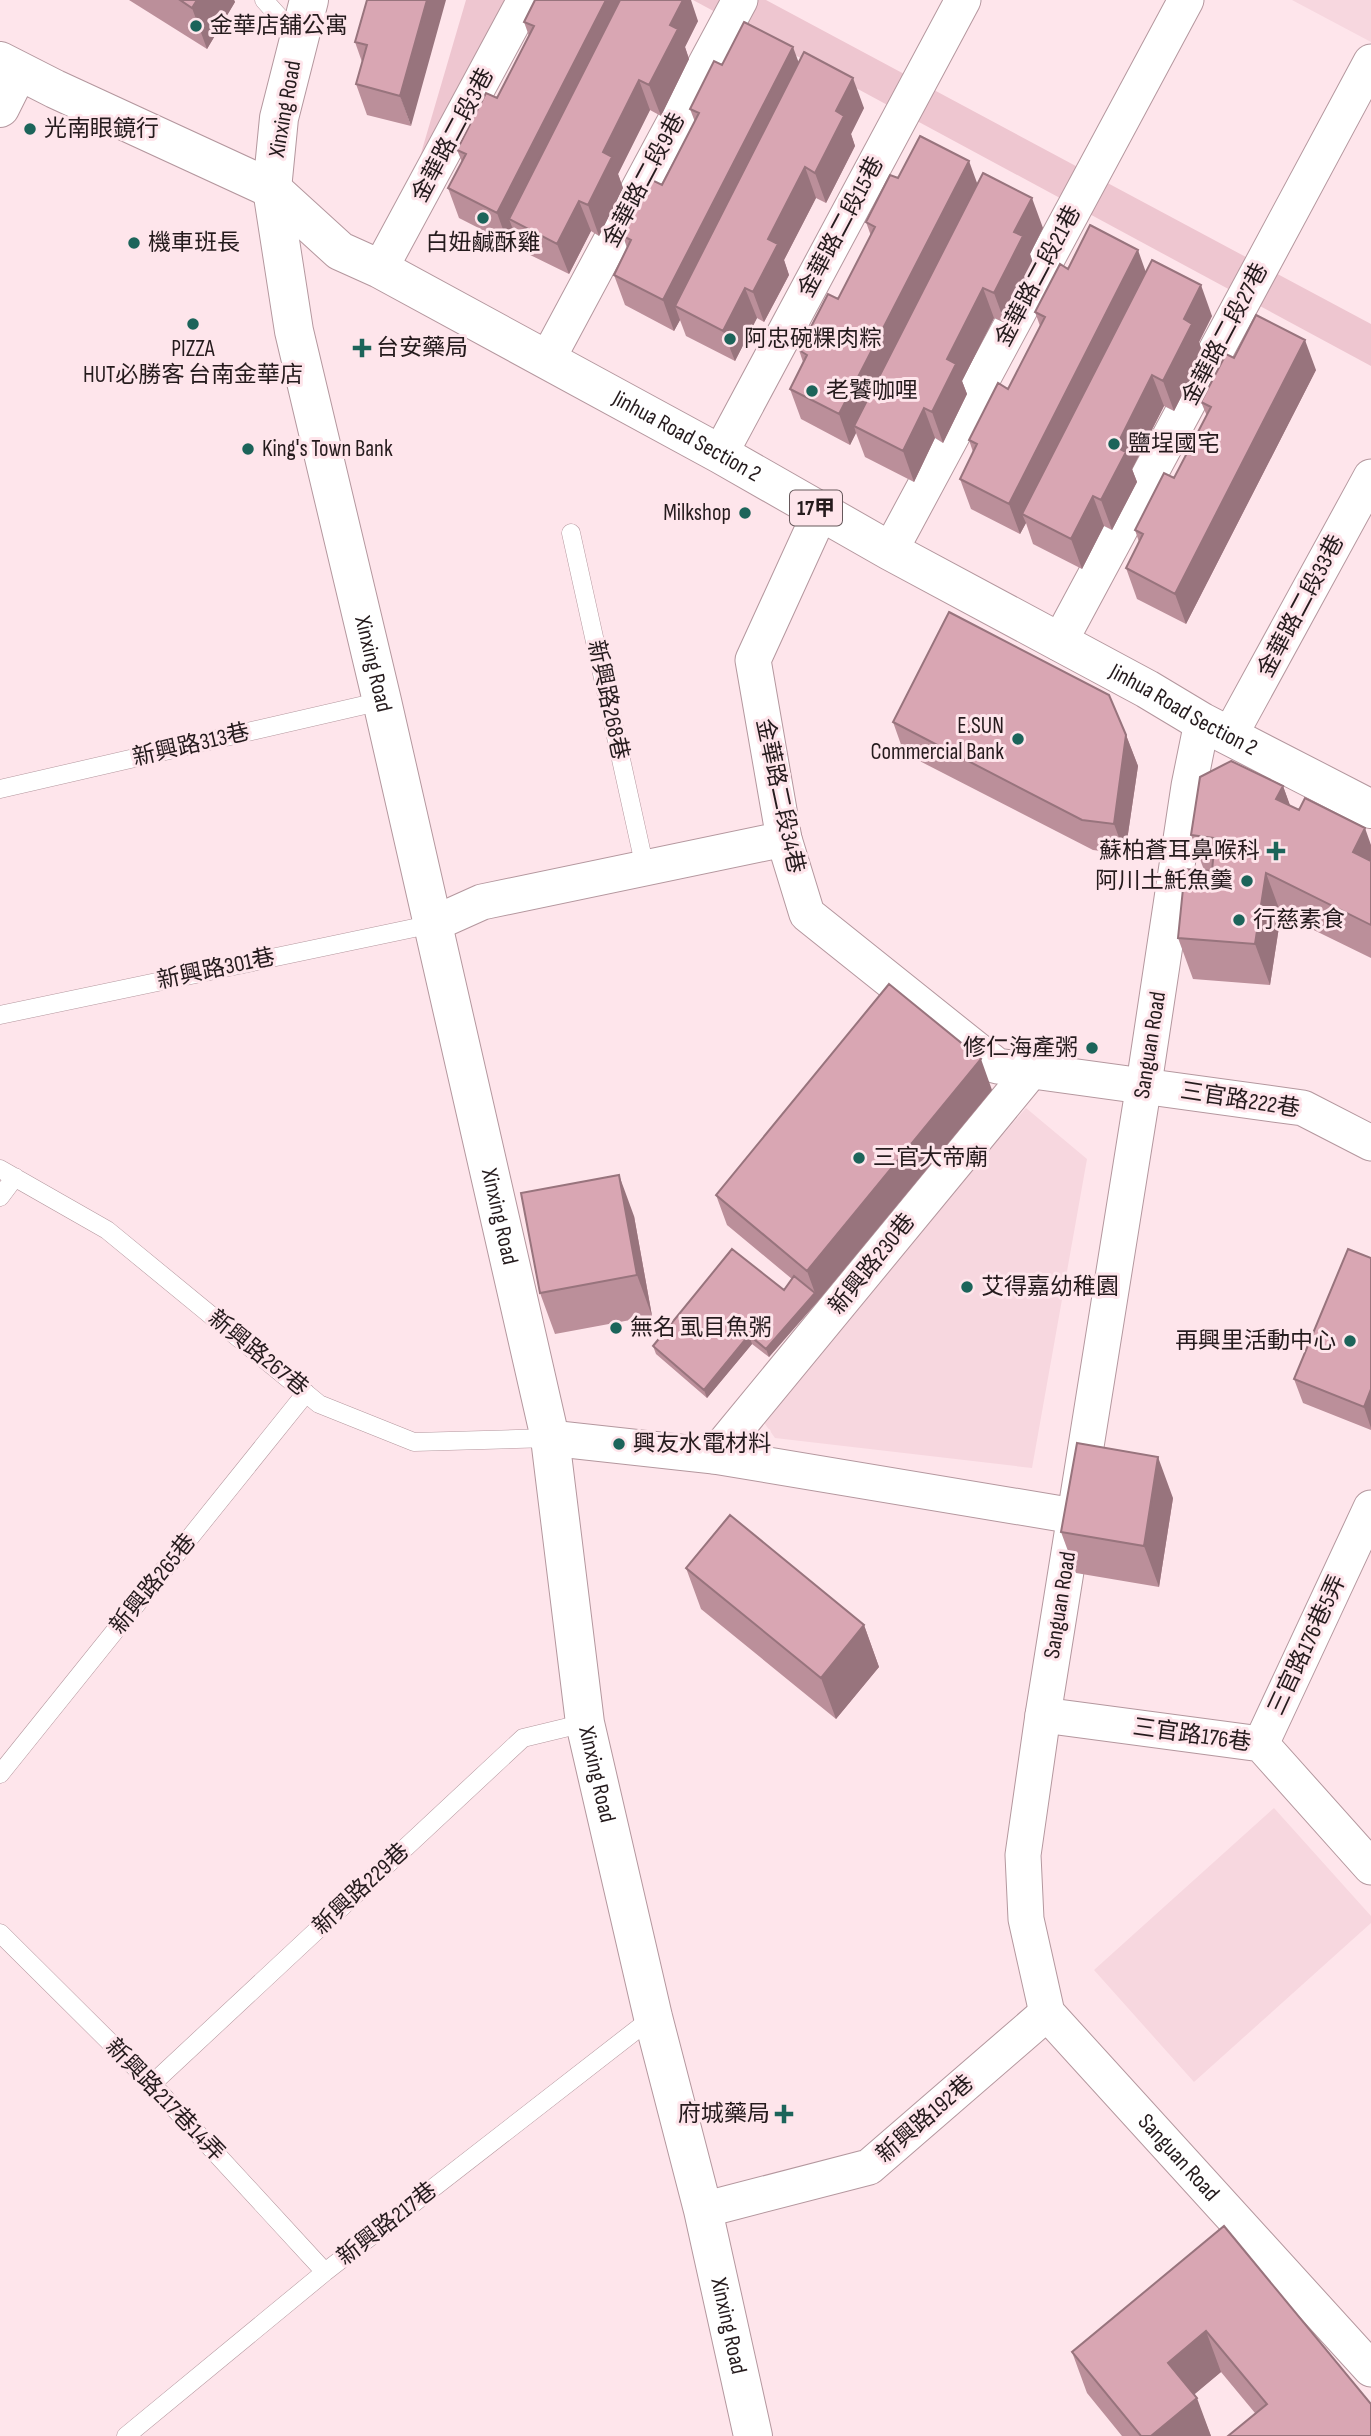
<svg xmlns="http://www.w3.org/2000/svg" width="1371" height="2436" viewBox="0 0 1371 2436" font-family="'Sofia Sans Condensed','Noto Sans TC',sans-serif">
  <style>
    .built { fill: #f7d7df }
    .green { fill: #eec6d0 }
    .lines { fill: none; stroke-linecap: round; stroke-linejoin: round }
    .service-casing { stroke: #b4979e; stroke-width: 19 }
    .minor-casing { stroke: #b4979e; stroke-width: 37 }
    .tertiary-casing { stroke: #b4979e; stroke-width: 40 }
    .primary-casing { stroke: #b4979e; stroke-width: 40 }
    .service { stroke: #fff; stroke-width: 18 }
    .minor { stroke: #fff; stroke-width: 35 }
    .tertiary { stroke: #fff; stroke-width: 38 }
    .primary { stroke: #fff; stroke-width: 38 }
    .wall { fill: #bb8f9a }
    .shaded-wall { fill: #98747d }
    .building { fill: #d9a6b3; stroke: #98747d; stroke-width: 2 }
    .poi-dot { fill: #1c645a; stroke: #fee5eb; stroke-width: 2.5 }
    .labels { text-anchor: middle; dominant-baseline: central; stroke-width: 6; stroke-linejoin: round; paint-order: stroke }
    .shield { fill: #fee5eb; stroke: #66585b; stroke-width: 2 }
    .shield-label { font-size: 21px; font-weight: bold; fill: #251b1d }
    .poi-label { font-size: 23px; fill: #251b1d; stroke: #fee5eb; text-anchor: start }
    .street-label { font-size: 23px; fill: #251b1d; stroke: #fee5eb }
  </style>
  <rect width="100%" height="100%" fill="#fee5eb"/>
  <!-- built -->
  <path class="built" d="M1292 0H1371V42Z
    M1026 1108 1087 1159 1032 1468 775 1438 758 1414Z
    M1274 1808 1371 1916V1923L1194 2082 1094 1970Z"/>
  <!-- green -->
  <path class="green" d="M466 0H506L417 167Z
    M693 0H766L1371 324V366Z"/>
  <g class="lines">
    <!-- service casing -->
    <g class="service-casing">
      <path id="service" d="M264 0 299 39
        M571 533 645 868
        M0 789 382 701
        M0 1015 433 924
        M0 1169 107 1230 319 1404 414 1442 550 1438
        M0 1197 15 1177
        M0 1774 306 1393
        M0 1933 152 2084 325 2272
        M152 2084 523 1738 585 1723
        M126 2436 325 2272 653 2017"/>
    </g>
    <!-- minor casing -->
    <g class="minor-casing">
      <g id="minor">
        <path d="M380 269 525 0"/>
        <path d="M547 360 740 0"/>
        <path d="M720 454 963 0"/>
        <path d="M821 511 753 660 784 839 807 914 997 1066 1303 1108 1371 1143"/>
        <path d="M890 551 1186 0"/>
        <path d="M1059 643 1371 62"/>
        <path id="s1" d="M1202 722 1189 786 1144 1084 1043 1715 1023 1855 1026 1919 1047 2013 1371 2369"/>
        <path d="M1230 735 1371 477"/>
        <path d="M433 924 482 902 784 839"/>
        <path d="M550 1438 714 1456 1074 1516"/>
        <path d="M714 1456 1031 1071"/>
        <path d="M1043 1715 1261 1744 1371 1867"/>
        <path d="M1261 1744 1371 1508"/>
        <path d="M703 2210 869 2167 1047 2013"/>
      </g>
    </g>
    <!-- tertiary casing -->
    <g class="tertiary-casing">
      <g id="tertiary">
        <path id="s2" d="M309 0 279 118 272 189 294 331 382 701 550 1438 585 1723 653 2017 703 2210 753 2436"/>
        <path d="M0 108 18 72"/>
      </g>
    </g>
    <!-- primary casing -->
    <g class="primary-casing">
      <g id="primary">
        <path id="s3" d="M0 61 55 89 272 189 340 251 380 269 720 454 890 551 1147 689 1202 722 1371 809"/>
      </g>
    </g>
    <!-- service -->
    <use href="#service" class="service"/>
    <!-- minor -->
    <use href="#minor" class="minor"/>
    <!-- tertiary -->
    <use href="#tertiary" class="tertiary"/>
    <!-- primary -->
    <use href="#primary" class="primary"/>
  </g>
  <!-- wall -->
  <path class="wall" d="M129 0H234L235 2 207 49Z
    M367 0 411 126 367 115 356 84 362 62 355 42Z
    M698 21 685 47 689 59 661 116 650 110 618 174 623 188 599 236 591 231 569 274 520 250 514 232 508 243 459 218 448 188 462 162 457 150 497 98 529 36 524 22Z
    M799 63 864 108 851 134 855 146 826 203 816 198 784 260 789 275 764 322 757 318 735 361 686 336 680 320 674 331 625 305 614 275 627 248 623 236 662 185 695 122 690 109 722 65Z
    M898 178 977 184 1043 228 1030 254 1034 266 1005 323 994 318 962 381 967 394 943 443 935 438 914 482 865 457 856 433 850 445 801 419 790 389 803 362 799 350 838 299 871 236 866 222Z
    M1068 269 1146 271 1212 316 1199 342 1203 354 1174 411 1164 406 1132 469 1137 482 1112 530 1104 526 1082 569 1033 544 1026 523 1020 534 971 509 960 479 973 452 969 440 1008 389 1040 326 1035 312Z
    M1234 358 1316 370 1186 624 1137 599 1126 568 1139 542 1135 530 1174 478 1207 416 1201 402Z
    M893 722 1126 735 1138 766 1125 854 1093 850 904 753Z
    M1283 786 1290 806 1371 845V958L1281 914 1270 985 1193 979 1178 938 1204 870 1191 835Z
    M992 1090 818 1301 769 1357 752 1344 707 1398 656 1354 653 1346 784 1290 792 1279 727 1225 716 1195Z
    M634 1216 652 1316 555 1334 540 1293Z
    M1371 1258V1430L1303 1403 1294 1379Z
    M1173 1498 1159 1587 1076 1573 1061 1532Z
    M686 1568 864 1625 879 1667 836 1719 701 1609Z
    M1224 2226 1371 2404 1255 2413 1221 2372 1194 2394 1211 2436H1122L1087 2393 1072 2352Z"/>
  <!-- shaded-wall -->
  <path class="shaded-wall" d="M197 0H234L235 2 207 49 192 8Z
    M427 0H446L411 126 400 96Z
    M606 0H633L509 219 514 232 508 243 497 213Z
    M683 0H691L698 21 685 47 689 59 661 116 649 85 670 25Z
    M793 47 804 77 675 306 680 320 674 331 663 300Z
    M853 78 864 108 851 134 855 146 826 203 815 173 836 111Z
    M639 80 650 110 618 174 623 188 599 236 588 205 603 152Z
    M969 161 980 191 854 426 856 433 850 445 839 414Z
    M805 167 816 198 784 260 789 275 764 322 753 292 768 239Z
    M1032 198 1043 228 1030 254 1034 266 1005 323 994 293 1014 232Z
    M579 201 591 231 569 274 557 244Z
    M1138 250 1149 281 1022 514 1026 523 1020 534 1009 504Z
    M1201 285 1212 316 1199 342 1203 354 1174 411 1163 381 1184 319Z
    M745 288 757 318 735 361 723 331Z
    M983 288 994 318 962 381 967 394 943 443 932 412 947 359Z
    M1305 340 1316 370 1186 624 1175 594Z
    M1152 375 1164 406 1132 469 1137 482 1112 530 1101 500 1116 447Z
    M924 408 935 438 914 482 903 451Z
    M1093 496 1104 526 1082 569 1071 539Z
    M1126 735 1138 766 1125 854 1114 824Z
    M1283 786 1298 827 1276 799Z
    M1365 828 1371 845V887L1353 852Z
    M1266 873 1281 914 1270 985 1255 944Z
    M981 1059 992 1090 818 1301 769 1357 766 1349 815 1293 807 1271Z
    M619 1175 634 1216 652 1316 637 1275Z
    M749 1335 752 1344 707 1398 704 1390Z
    M1371 1389V1428L1364 1407Z
    M1158 1457 1173 1498 1159 1587 1144 1546Z
    M864 1625 879 1667 836 1719 821 1678Z
    M1206 2331 1221 2372 1183 2404 1168 2363Z
    M1197 2398 1211 2436H1151Z"/>
  <!-- building -->
  <path class="building" d="M180 0H197L192 8Z
    M367 0H427L400 96 356 84 367 45 355 42Z
    M535 0H606L497 213 448 188 466 154 457 150 486 93 497 98 534 26 524 22Z
    M620 0H683L670 25 678 29 649 85 639 80 603 152 612 157 588 205 579 201 557 244 509 219Z
    M744 22 793 47 663 300 614 275 631 240 623 236 652 180 662 185 699 113 690 109 714 61 722 65Z
    M804 52 853 78 836 111 844 116 815 173 805 167 768 239 778 244 753 292 745 288 723 331 675 306Z
    M920 136 969 161 839 414 790 389 807 355 799 350 828 294 838 299 875 227 866 222 890 175 898 178Z
    M983 173 1032 198 1014 232 1023 236 994 293 983 288 947 359 956 364 932 412 924 408 903 451 854 426Z
    M1090 225 1138 250 1009 504 960 479 977 444 969 440 998 383 1008 389 1045 317 1035 312 1060 264 1068 269Z
    M1152 260 1201 285 1184 319 1192 324 1163 381 1152 375 1116 447 1126 452 1101 500 1093 496 1071 539 1022 514Z
    M1256 315 1305 340 1175 594 1126 568 1143 534 1135 530 1164 473 1174 478 1211 407 1201 402 1226 354 1234 358Z
    M949 612 1109 695 1126 735 1114 824 1082 820 893 722Z
    M1231 761 1283 786 1276 799 1299 810 1305 798 1365 828 1353 852 1371 861V925L1266 873 1255 944 1178 938 1185 869 1212 871 1215 838 1191 835 1200 777Z
    M889 984 981 1059 807 1271 716 1195Z
    M619 1175 637 1275 540 1293 521 1193Z
    M732 1249 784 1290 794 1276 815 1293 766 1349 749 1335 704 1390 653 1346Z
    M1348 1249 1371 1258V1389L1364 1407 1294 1379Z
    M1077 1443 1158 1457 1144 1546 1061 1532Z
    M730 1515 864 1625 821 1678 686 1568Z
    M1224 2226 1371 2404V2436H1228L1267 2404 1206 2331 1168 2363 1197 2398 1151 2436H1141L1072 2352Z"/>
  <!-- markers -->
  <g class="poi-dot">
    <circle cx="196" cy="26" r="7"/>
    <circle cx="30" cy="129" r="7"/>
    <circle cx="483" cy="218" r="7"/>
    <circle cx="134" cy="243" r="7"/>
    <circle cx="193" cy="324" r="7"/>
    <circle cx="730" cy="339" r="7"/>
    <path d="M358.5 337.5h7v7h7v7h-7v7h-7v-7h-7v-7h7z"/>
    <circle cx="812" cy="391" r="7"/>
    <circle cx="1114" cy="444" r="7"/>
    <circle cx="248" cy="449" r="7"/>
    <circle cx="745" cy="513" r="7"/>
    <circle cx="1018" cy="739" r="7"/>
    <path d="M1272.5 840.5h7v7h7v7h-7v7h-7v-7h-7v-7h7z"/>
    <circle cx="1247" cy="881" r="7"/>
    <circle cx="1239" cy="920" r="7"/>
    <circle cx="1092" cy="1048" r="7"/>
    <circle cx="859" cy="1158" r="7"/>
    <circle cx="967" cy="1287" r="7"/>
    <circle cx="616" cy="1328" r="7"/>
    <circle cx="1350" cy="1341" r="7"/>
    <circle cx="619" cy="1444" r="7"/>
    <path d="M780.5 2103.5h7v7h7v7h-7v7h-7v-7h-7v-7h7z"/>
  </g>
  <g class="labels">
    <!-- shield labels -->
    <rect class="shield" x="790" y="490.5" width="52" height="35" rx="5"/>
    <g class="shield-label">
      <text x="816" y="508">17甲</text>
    </g>
    <!-- poi labels -->
    <g class="poi-label">
      <text x="210" y="26">金華店舖公寓</text>
      <text x="44" y="129">光南眼鏡行</text>
      <text x="148" y="243">機車班長</text>
      <text x="483" y="243" text-anchor="middle">白妞鹹酥雞</text>
      <text x="744" y="339">阿忠碗粿肉粽</text>
      <text x="376" y="348">台安藥局</text>
      <text x="193" y="349" text-anchor="middle">PIZZA<tspan x="193" dy="26">HUT必勝客 台南金華店</tspan></text>
      <text x="826" y="391">老饕咖哩</text>
      <text x="1128" y="444">鹽埕國宅</text>
      <text x="262" y="449">King's Town Bank</text>
      <text x="731" y="513" text-anchor="end">Milkshop</text>
      <text x="1004" y="726" text-anchor="end">E.SUN<tspan x="1004" dy="26">Commercial Bank</tspan></text>
      <text x="1260" y="851" text-anchor="end">蘇柏蒼耳鼻喉科</text>
      <text x="1233" y="881" text-anchor="end">阿川土魠魚羹</text>
      <text x="1253" y="920">行慈素食</text>
      <text x="1078" y="1048" text-anchor="end">修仁海產粥</text>
      <text x="873" y="1158">三官大帝廟</text>
      <text x="981" y="1287">艾得嘉幼稚園</text>
      <text x="630" y="1328">無名 虱目魚粥</text>
      <text x="1336" y="1341" text-anchor="end">再興里活動中心</text>
      <text x="633" y="1444">興友水電材料</text>
      <text x="770" y="2114" text-anchor="end">府城藥局</text>
    </g>
    <!-- street labels -->
    <g class="street-label">
      <text transform="translate(285 109) rotate(-80)">Xinxing Road</text>
      <text transform="translate(453 135) rotate(-62)">金華路二段3巷</text>
      <text transform="translate(644 180) rotate(-62)">金華路二段9巷</text>
      <text transform="translate(841 227) rotate(-62)">金華路二段15巷</text>
      <text transform="translate(1038 276) rotate(-62)">金華路二段21巷</text>
      <text transform="translate(1225 334) rotate(-62)">金華路二段27巷</text>
      <text stroke="none"><textPath href="#s3" startOffset="786">Jinhua Road Section 2</textPath></text>
      <text transform="translate(1301 606) rotate(-62)">金華路二段33巷</text>
      <text stroke="none"><textPath href="#s2" startOffset="679">Xinxing Road</textPath></text>
      <text transform="translate(608 700) rotate(78)">新興路268巷</text>
      <text stroke="none"><textPath href="#s3" startOffset="1353">Jinhua Road Section 2</textPath></text>
      <text transform="translate(191 745) rotate(-13)">新興路313巷</text>
      <text transform="translate(780 796) rotate(78)">金華路二段34巷</text>
      <text transform="translate(216 969) rotate(-12)">新興路301巷</text>
      <text transform="translate(1150 1045) rotate(-81)">Sanguan Road</text>
      <text transform="translate(1240 1100) rotate(9)">三官路222巷</text>
      <text stroke="none"><textPath href="#s2" startOffset="1246">Xinxing Road</textPath></text>
      <text transform="translate(872 1264) rotate(-51)">新興路230巷</text>
      <text transform="translate(258 1353) rotate(39)">新興路267巷</text>
      <text transform="translate(153 1584) rotate(-51)">新興路265巷</text>
      <text transform="translate(1060 1605) rotate(-81)">Sanguan Road</text>
      <text transform="translate(1307 1645) rotate(-65)">三官路176巷5弄</text>
      <text transform="translate(1192 1735) rotate(8)">三官路176巷</text>
      <text stroke="none"><textPath href="#s2" startOffset="1813">Xinxing Road</textPath></text>
      <text transform="translate(361 1889) rotate(-43)">新興路229巷</text>
      <text transform="translate(165 2100) rotate(46)">新興路217巷14弄</text>
      <text transform="translate(925 2119) rotate(-41)">新興路192巷</text>
      <text stroke="none"><textPath href="#s1" startOffset="1503">Sanguan Road</textPath></text>
      <text transform="translate(387 2224) rotate(-38)">新興路217巷</text>
      <text stroke="none"><textPath href="#s2" startOffset="2380">Xinxing Road</textPath></text>
    </g>
  </g>
</svg>
